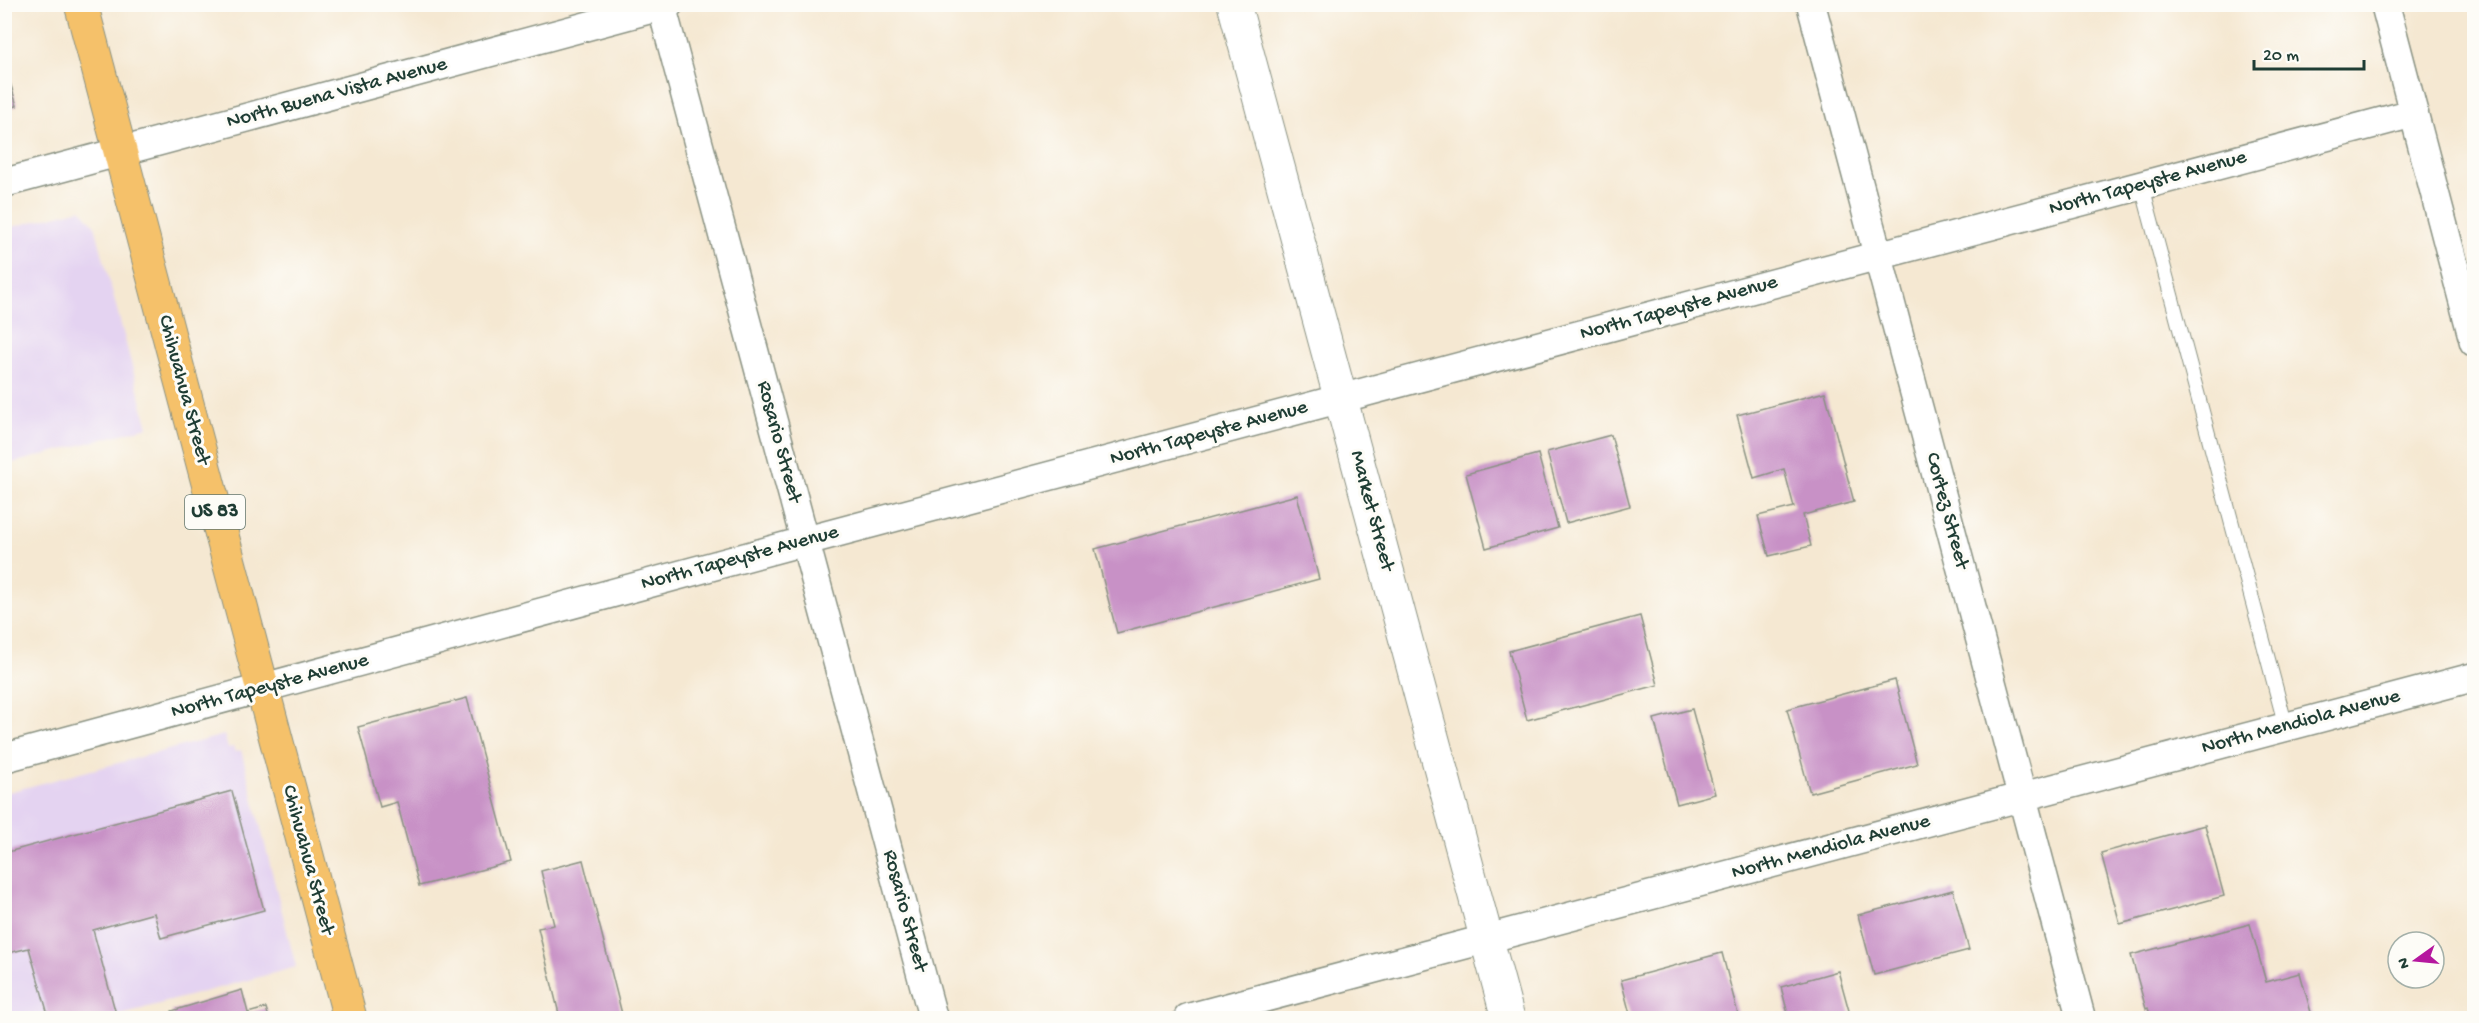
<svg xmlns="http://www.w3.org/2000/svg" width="2479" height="1023" viewBox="0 0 2479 1023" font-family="'Gochi Hand',sans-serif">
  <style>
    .built { fill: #e4d3f1 }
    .building { fill: #c891c6 }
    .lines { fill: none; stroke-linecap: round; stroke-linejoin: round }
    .service-casing { stroke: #8a9283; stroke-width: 16 }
    .minor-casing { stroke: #8a9283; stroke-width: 31 }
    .tertiary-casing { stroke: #8a9283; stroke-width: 35 }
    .primary-casing { stroke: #8a9283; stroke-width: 35 }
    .service { stroke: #fff; stroke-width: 14 }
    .minor { stroke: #fff; stroke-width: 28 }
    .tertiary { stroke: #fff; stroke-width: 33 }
    .primary { stroke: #f5c16b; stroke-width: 33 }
    .labels { text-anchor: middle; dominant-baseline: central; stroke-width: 6; stroke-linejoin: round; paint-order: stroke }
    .shield { fill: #fdfcf7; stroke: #62766e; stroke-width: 1.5 }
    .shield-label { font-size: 20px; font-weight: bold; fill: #1f3d34 }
    .street-label { font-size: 21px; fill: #1f3d34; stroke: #fdfcf7 }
  </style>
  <rect width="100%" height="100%" fill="#fdfcf7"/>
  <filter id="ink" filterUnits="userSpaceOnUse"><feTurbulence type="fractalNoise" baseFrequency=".0167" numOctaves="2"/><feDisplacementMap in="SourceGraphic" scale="12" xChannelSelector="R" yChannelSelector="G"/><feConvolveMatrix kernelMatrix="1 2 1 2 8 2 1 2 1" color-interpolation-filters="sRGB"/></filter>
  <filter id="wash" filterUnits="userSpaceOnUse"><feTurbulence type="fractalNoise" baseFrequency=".008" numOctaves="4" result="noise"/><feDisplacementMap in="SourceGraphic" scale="24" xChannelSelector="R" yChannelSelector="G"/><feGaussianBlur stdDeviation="1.35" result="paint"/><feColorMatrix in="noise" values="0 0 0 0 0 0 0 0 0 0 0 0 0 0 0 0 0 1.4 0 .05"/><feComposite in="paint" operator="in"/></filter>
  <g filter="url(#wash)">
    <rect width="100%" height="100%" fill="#f5e8d2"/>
    <!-- built -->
    <path class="built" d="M81 209 95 226 148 427 5 465V229Z
      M224 735 228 748 233 747 235 752 241 750 296 967 107 1018H5V793Z"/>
    <g id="blocks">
      <!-- building -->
      <path class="building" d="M4 62 17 106 4 109Z
        M1825 392 1854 502 1803 515 1811 546 1769 556 1758 516 1794 507 1784 469 1754 478 1737 415Z
        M1611 435 1630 506 1566 523 1547 452Z
        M1538 454 1558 528 1486 548 1466 474Z
        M1297 495 1319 579 1117 633 1095 549Z
        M1640 616 1658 685 1527 720 1509 651Z
        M1895 680 1917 764 1810 793 1787 709Z
        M467 698 511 862 419 886 397 802 380 807 358 727Z
        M1692 709 1715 794 1677 804 1654 719Z
        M232 791 264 910 161 938 154 913 93 930 116 1014 99 1018H49L29 948 4 954V853Z
        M2205 825 2224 896 2120 924 2101 853Z
        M583 860 623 1018H560L538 928 554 925 541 871Z
        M1953 890 1969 950 1874 975 1858 915Z
        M2250 924 2266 982 2300 973 2312 1016 2303 1018H2151L2148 1008 2146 1009 2131 955Z
        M1722 953 1739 1018H1631L1621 980Z
        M1838 971 1851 1018H1789L1781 987Z
        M242 990 248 1013 266 1008 269 1018H174L172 1011Z"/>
    </g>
  </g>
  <g filter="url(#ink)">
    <use href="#blocks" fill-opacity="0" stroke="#8a9283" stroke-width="1.5"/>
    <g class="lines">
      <!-- service casing -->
      <g class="service-casing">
        <path id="service" d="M2142 186 2286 727"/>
      </g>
      <!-- minor casing -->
      <g class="minor-casing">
        <path id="minor" d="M661 4 933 1018
          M1811 4 2081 1018
          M2385 4 2474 342
          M4 183 669 4
          M4 758 805 541 2414 113
          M1188 1018 2474 677"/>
      </g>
      <!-- tertiary casing -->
      <g class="tertiary-casing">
        <path id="tertiary" d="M1234 4 1508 1018"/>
      </g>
      <!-- primary casing -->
      <g class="primary-casing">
        <path id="primary" d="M81 4 350 1018"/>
      </g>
      <!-- service -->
      <use href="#service" class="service"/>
      <!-- minor -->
      <use href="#minor" class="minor"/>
      <!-- tertiary -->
      <use href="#tertiary" class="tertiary"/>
      <!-- primary -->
      <use href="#primary" class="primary"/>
    </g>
  </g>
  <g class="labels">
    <!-- shield labels -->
    <rect class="shield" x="185" y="495" width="60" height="34" rx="4.5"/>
    <g class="shield-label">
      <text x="215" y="512">US 83</text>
    </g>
    <!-- street labels -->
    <g class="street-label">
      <text transform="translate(337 94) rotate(-15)">North Buena Vista Avenue</text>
      <text transform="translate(2148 184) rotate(-15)">North Tapeyste Avenue</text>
      <text transform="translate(1679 309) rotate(-15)">North Tapeyste Avenue</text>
      <text transform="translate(183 390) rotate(75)">Chihuahua Street</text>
      <text transform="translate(1209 434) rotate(-15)">North Tapeyste Avenue</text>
      <text transform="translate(778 442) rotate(75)">Rosario Street</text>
      <text transform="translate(1371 511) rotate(75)">Market Street</text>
      <text transform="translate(1946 511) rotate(75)">Cortez Street</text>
      <text transform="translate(740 559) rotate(-15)">North Tapeyste Avenue</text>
      <text transform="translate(270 687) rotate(-15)">North Tapeyste Avenue</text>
      <text transform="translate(2301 723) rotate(-15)">North Mendiola Avenue</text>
      <text transform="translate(1831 848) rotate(-15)">North Mendiola Avenue</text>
      <text transform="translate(307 860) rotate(75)">Chihuahua Street</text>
      <text transform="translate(904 911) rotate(75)">Rosario Street</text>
    </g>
  </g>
  <!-- margin -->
  <rect width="2479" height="1023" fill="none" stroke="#fdfcf7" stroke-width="24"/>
  <!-- north arrow -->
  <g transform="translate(2416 960) rotate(255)"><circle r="28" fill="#fdfcf7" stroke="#a4b0a9" stroke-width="1.5"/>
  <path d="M0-4.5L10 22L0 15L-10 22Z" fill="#b5179e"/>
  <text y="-9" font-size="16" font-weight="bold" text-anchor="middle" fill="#1f3d34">N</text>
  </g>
  <!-- scale -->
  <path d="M2254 60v9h110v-9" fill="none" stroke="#1f3d34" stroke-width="3"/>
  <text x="2263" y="60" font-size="18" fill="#1f3d34" stroke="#fdfcf7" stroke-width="4.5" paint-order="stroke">20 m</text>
</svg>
